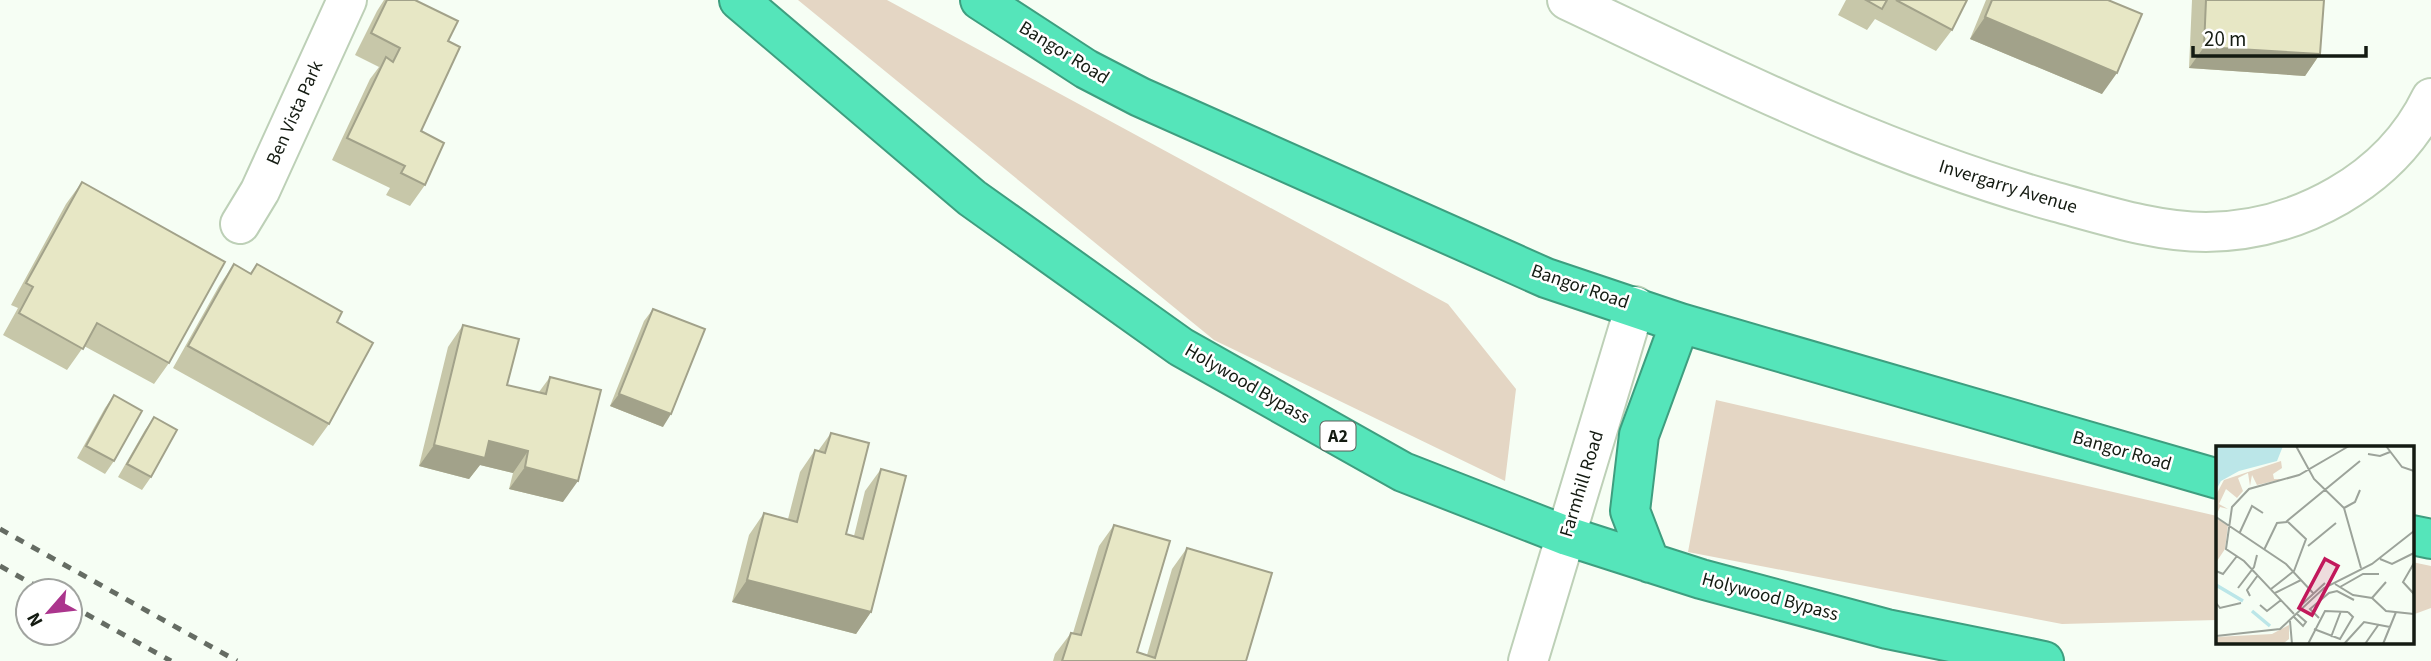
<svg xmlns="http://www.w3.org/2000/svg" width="2431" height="661" viewBox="0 0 2431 661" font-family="'Source Sans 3',sans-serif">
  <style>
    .green { fill: #e4d6c4 }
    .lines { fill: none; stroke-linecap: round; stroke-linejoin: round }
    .street-casing { stroke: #bdd0b7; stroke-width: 42 }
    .highway-casing { stroke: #3e9e7f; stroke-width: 42 }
    .street { stroke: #fff; stroke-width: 38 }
    .highway { stroke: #55e5ba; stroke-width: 38 }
    .rail { stroke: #656c63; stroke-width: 5; stroke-dasharray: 9 9; stroke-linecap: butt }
    .wall { fill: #c7c7a9 }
    .shaded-wall { fill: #a2a28a }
    .building { fill: #e7e7c5; stroke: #a2a28a; stroke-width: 2 }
    .labels { text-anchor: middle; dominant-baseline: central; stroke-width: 5; stroke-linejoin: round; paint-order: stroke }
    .shield { fill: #fff; stroke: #5a5f59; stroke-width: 2 }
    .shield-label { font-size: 18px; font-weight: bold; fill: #141b12 }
    .street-label { font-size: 19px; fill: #141b12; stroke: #fff }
    .inset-river { fill: none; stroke: #bbe6e8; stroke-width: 3.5 }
    .inset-road { fill: none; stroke: #9ca39a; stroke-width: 2 }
    .view { fill: #c2185b; fill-opacity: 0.15; stroke: #c2185b; stroke-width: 3.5 }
    .inset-edge { fill: none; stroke: #141b12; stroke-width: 3.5 }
  </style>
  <rect width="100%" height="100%" fill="#f6fef4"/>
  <!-- green -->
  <path class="green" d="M798 0H887L1448 304 1516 389 1505 481 1214 340Z
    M1716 400 2217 516V620L2062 624 1688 552Z
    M2412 562 2431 566V608L2412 615Z"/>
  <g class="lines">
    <!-- street casing -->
    <g class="street-casing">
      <path id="street" d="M1567 0C1728 76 1885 155 2056 202 2104 215 2156 232 2206 232 2298 231 2391 181 2431 98
        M240 224 260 191 347 0
        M1528 661 1635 306"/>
    </g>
    <!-- highway casing -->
    <g class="highway-casing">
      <path id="highway" d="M739 0 972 198 1181 347 1403 472 1567 536 1701 579 1887 629 2044 661
        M980 0 1086 69 1140 97 1546 278 1680 323 2218 479
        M2412 535 2431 539
        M1650 563 1630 511 1639 435 1680 323"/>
    </g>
    <!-- street -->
    <use href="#street" class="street"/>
    <!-- highway -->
    <use href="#highway" class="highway"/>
    <!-- rail -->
    <path class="rail" d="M0 529 237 661
      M0 566 45 591
      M70 605 171 661"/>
  </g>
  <!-- wall -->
  <path class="wall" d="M384 0H415L448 41 421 131 425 185 410 206 386 195 390 188 332 160 370 79 379 67 355 55 377 11Z
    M1846 0H1967L1952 30 1936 51 1875 19 1867 30 1838 15Z
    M1986 0H2108L2102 94 1970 39Z
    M2192 0H2324L2320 54 2305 76 2189 68Z
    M82 182 169 363 154 384 84 346 67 370 3 335 18 308 11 305 66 204Z
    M234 264 250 273 257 264 337 322 329 424 313 446 173 368 219 286Z
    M653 309 663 427 610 406 644 321Z
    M463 325 507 385 539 392 550 377 563 502 509 489 513 473 480 465 469 479 419 466 448 347Z
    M114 395V461L105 474 77 458 105 408Z
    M154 417 151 477 142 490 118 477 145 430Z
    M831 433 846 534 854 536 865 491 881 469 871 612 856 634 732 602 749 535 764 513 788 519 800 472 815 450 818 451Z
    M1114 525 1137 652 1147 655 1172 569 1187 548 1246 661H1053L1055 654 1071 633H1073L1099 546Z"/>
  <!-- shaded-wall -->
  <path class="shaded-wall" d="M1985 17 2117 73 2102 94 1970 39Z
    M2204 47 2320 54 2305 76 2189 68Z
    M619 394 671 414 663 427 610 406Z
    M489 441 528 451 513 473 480 465 469 479 419 466 434 445Z
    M525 467 578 481 563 502 509 489Z
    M747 580 871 612 856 634 732 602Z"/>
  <!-- building -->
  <path class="building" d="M387 0H415L458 21 448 41 460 47 421 131 444 143 425 185 401 173 405 166 347 138 386 57 393 62 400 48 371 33Z
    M1866 0H1887L1882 9Z
    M1896 0H1967L1952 30Z
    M1992 0H2108L2142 14 2117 73 1985 17Z
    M2206 0H2324L2320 54 2204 47Z
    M82 182 225 262 169 363 97 323 83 349 19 313 33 287 26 283Z
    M234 264 251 274 257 264 342 312 337 322 373 343 329 424 188 346Z
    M653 309 705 329 671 414 619 394Z
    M463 325 519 339 507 385 546 394 550 377 601 390 578 481 525 467 528 451 489 441 485 458 434 445Z
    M114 395 142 411 114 461 86 446Z
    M154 417 177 430 151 477 127 464Z
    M831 433 869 443 846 534 863 539 881 469 906 476 871 612 747 580 764 513 797 522 815 450 825 453Z
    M1114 525 1170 541 1137 652 1155 658 1187 548 1272 573 1246 661H1062L1071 633 1081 635Z"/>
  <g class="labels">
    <!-- shield labels -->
    <rect class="shield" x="1320.5" y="421.5" width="35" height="29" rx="5"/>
    <g class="shield-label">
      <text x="1338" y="436">A2</text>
    </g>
    <!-- street labels -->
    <g class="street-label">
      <text transform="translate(1064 53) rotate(32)">Bangor Road</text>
      <text transform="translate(295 113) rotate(-66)">Ben Vista Park</text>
      <text transform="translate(2008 187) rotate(17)">Invergarry Avenue</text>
      <text transform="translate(1580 287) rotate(19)">Bangor Road</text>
      <text transform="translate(1247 384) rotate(30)">Holywood Bypass</text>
      <text transform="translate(2122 451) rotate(16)">Bangor Road</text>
      <text transform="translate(1582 484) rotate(-73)">Farmhill Road</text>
      <text transform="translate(1770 597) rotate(15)">Holywood Bypass</text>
    </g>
  </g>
  <!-- overview -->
  <g transform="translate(2216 446)">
    <rect width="198" height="198" fill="#f6fef4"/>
    <path d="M65 15 66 22 57 28 58 33H67L41 39 36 29 34 40 32 27 22 32 27 45 21 52 10 43 3 58 12 63 4 61 0 70V49L8 34ZM0 72 12 79 9 103 1 115ZM73 179V193L68 197 0 198V191L56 188Z" fill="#e4d6c4"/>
    <path d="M0 0H67L61 15 23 25 5 35 0 44Z" fill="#bbe6e8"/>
    <path class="inset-river" d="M0 139 27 155M36 165 54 180"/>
    <path class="inset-road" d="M80 0 98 33 128 62 145 122M170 0 186 21 198 25M152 8 164 10 174 6M128 62 139 56 144 44M0 71 70 118 98 148M24 86 36 60 47 67M92 100 120 77M48 104 61 77 71 76M164 113 176 118 198 107M198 117 187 136 198 148M0 125 7 128 21 110M119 138 137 149 156 152 170 165 198 168M124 141 147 128H163M22 142 38 121 41 109M55 143 78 125 90 93 71 75 144 15M59 147 85 134M34 150 31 144 42 129M156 152 170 136M0 157 4 162 25 157M44 159 51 165 65 154M82 162 109 137M78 168 28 115 10 103 16 61 33 43 83 29 133 0M78 171 87 180 90 176 81 168M103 172 94 163 113 147 121 145 138 154M74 175 76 198M98 183 124 193 137 171 132 166M0 190 64 183 108 142 156 118 198 85M115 191 125 165M92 198 109 165 132 166M128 198 148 176 174 181M149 198 163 178M167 198 180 166"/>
    <path class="view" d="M109 113 122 120 96 169 83 162Z"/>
    <rect width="198" height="198" class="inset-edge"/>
  </g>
  <!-- north arrow -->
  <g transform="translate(49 612) rotate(242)"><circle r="33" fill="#ffffff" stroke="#a1a4a0" stroke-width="2"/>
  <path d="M0-5L12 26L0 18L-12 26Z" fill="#ab358d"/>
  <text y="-10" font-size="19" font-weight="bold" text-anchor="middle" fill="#141b12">N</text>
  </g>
  <!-- scale -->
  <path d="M2193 46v10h173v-10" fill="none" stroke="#141b12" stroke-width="3.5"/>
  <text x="2204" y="46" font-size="21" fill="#141b12" stroke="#ffffff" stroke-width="5" paint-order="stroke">20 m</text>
</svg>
